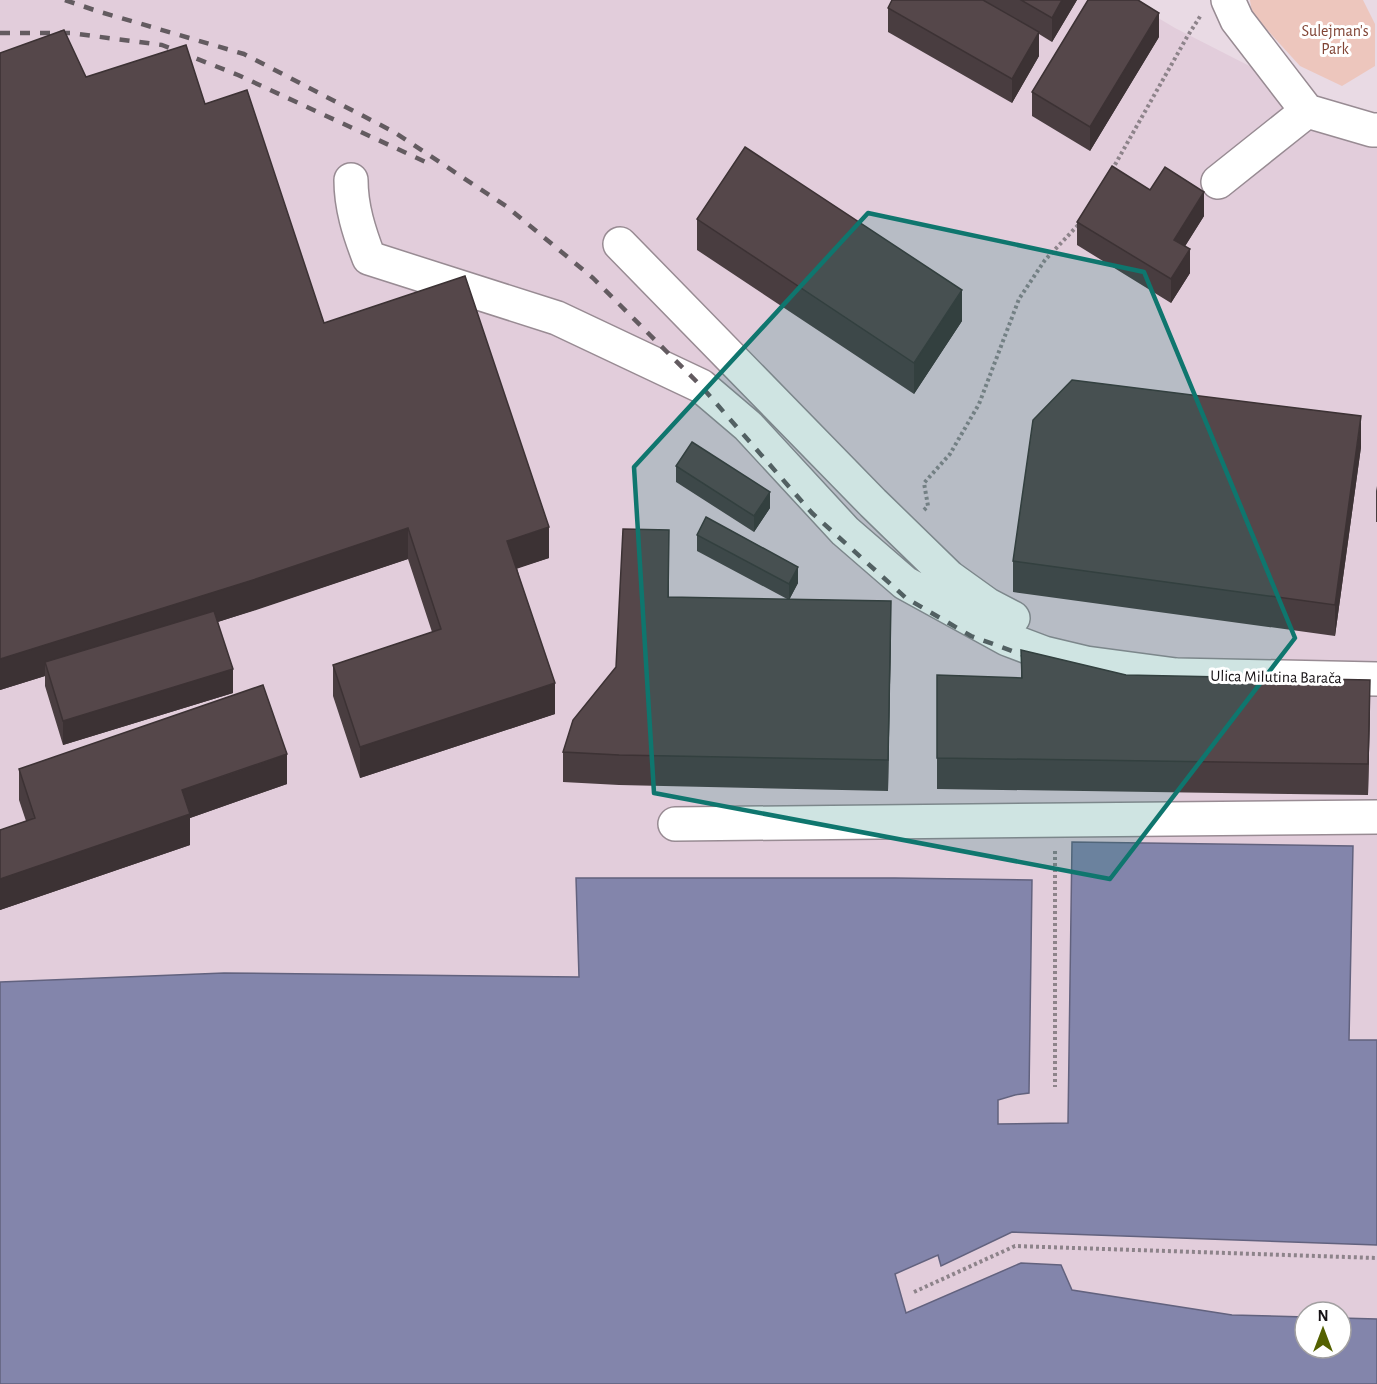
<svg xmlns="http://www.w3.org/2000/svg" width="1377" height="1384" viewBox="0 0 1377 1384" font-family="'Alegreya Sans',sans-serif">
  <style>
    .built { fill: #e2cddb }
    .green { fill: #edc6bd }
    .water { fill: #8385ab; stroke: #62627e; stroke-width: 1.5 }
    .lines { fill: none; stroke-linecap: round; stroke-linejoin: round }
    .minor-casing { stroke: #988b93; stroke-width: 36 }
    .path { stroke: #8d838a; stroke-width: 4; stroke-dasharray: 3 3; stroke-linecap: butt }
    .minor { stroke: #fff; stroke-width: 33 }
    .rail { stroke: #635b60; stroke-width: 4.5; stroke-dasharray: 10 10; stroke-linecap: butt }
    .wall { fill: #493d40 }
    .shaded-wall { fill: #3c3234 }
    .building { fill: #55474a; stroke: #3c3234; stroke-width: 1.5 }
    .marked { fill: #0f766e; fill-opacity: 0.2; stroke: #0f766e; stroke-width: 4.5; stroke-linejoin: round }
    .labels { text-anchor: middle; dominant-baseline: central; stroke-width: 6; stroke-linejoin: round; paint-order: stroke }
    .park-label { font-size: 16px; fill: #804435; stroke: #fff }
    .street-label { font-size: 16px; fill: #161215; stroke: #fff }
  </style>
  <rect width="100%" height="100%" fill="#e9dae4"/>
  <!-- built -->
  <path class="built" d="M0 0H1128L1175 28 1377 131V1040H1349L1352 846 1072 842 1069 1123 998 1124V1100L1029 1093 576 879 579 977 224 973 0 982Z
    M1012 1232 1377 1245V1319L1341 1318V1312H1305V1317L1232 1315 1071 1290 1021 1263 907 1314 894 1274 938 1255 942 1265Z"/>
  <!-- green -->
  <path class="green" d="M1250 0H1363L1375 24V66L1342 86 1300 66 1252 13Z"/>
  <!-- water -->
  <path class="water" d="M1072 842 1353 846 1349 1040H1377V1245L1012 1232 941 1266 938 1255 895 1274 906 1313 1021 1263 1061 1265 1072 1290 1232 1315 1305 1317V1348H1341V1318L1377 1319V1384H0V982L224 973 579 977 576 878H895L1032 880 1029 1093 1015 1095 998 1100V1124L1068 1123Z"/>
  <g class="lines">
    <!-- minor casing -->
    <g class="minor-casing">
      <path id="minor" d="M1228 0 1237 20 1307 111 1372 130H1377
        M351 180C351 207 359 232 369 258L557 318 701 386 748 426 845 531 905 583 1007 639 1044 653 1086 663 1176 675 1377 679
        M1218 182 1307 111
        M620 244 873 503 949 577 988 605 1013 618
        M675 824 1377 817"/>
    </g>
    <!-- path -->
    <path class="path" d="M1112 170 1187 37 1201 15
      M924 510 928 506 924 483 950 454 979 404 1019 299 1045 260 1081 222
      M1055 851V1087
      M914 1292 1015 1246 1377 1258"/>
    <!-- minor -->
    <use href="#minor" class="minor"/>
    <!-- rail -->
    <path class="rail" d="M65 0 97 11 244 54 394 132 506 206 593 278 701 386 812 513 906 598 971 636 1037 660
      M0 33H70L162 45 238 75 430 164"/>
  </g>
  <!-- wall -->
  <path class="wall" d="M892 0H1077L1052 42 1039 34V56L1012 103 888 32V8Z
    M1159 37 1090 151 1032 116V92Z
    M86 77 205 104 324 323 549 558 517 568 555 714 360 778 333 696V665L432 632 408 559 218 622 233 693 63 745 45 686V676L0 690Z
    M1150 190 1204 216 1185 246 1190 273 1171 303 1077 245V222Z
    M697 219 962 321 914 394 697 250Z
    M1361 447 1335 636 1013 592V561Z
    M676 466 770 508 754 532 676 482Z
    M1377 486V522H1376V491Z
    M669 530V597L789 600 697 551V535L798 583 789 600 891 632 888 791 619 785 563 782V752L616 667Z
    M1021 650 1126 675 1370 710 1368 795 937 789V675L1021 678Z
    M19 769 287 784 190 818V845L0 910V830L26 821 19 800Z"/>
  <!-- shaded-wall -->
  <path class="shaded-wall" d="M1062 0H1077L1052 42V18Z
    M1159 13V37L1090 151V127Z
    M1039 32V56L1012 103V79Z
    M1204 192V216L1174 264V240Z
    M1190 249V273L1171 303V279Z
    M962 290V321L914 394V363Z
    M1361 416V447L1335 636V605Z
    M770 492V508L754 532V516Z
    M549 527V558L507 572V541Z
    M408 528V559L253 611 49 674 45 662V676L0 690V659Z
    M798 567V583L789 600V584Z
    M891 601V632L888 791V760Z
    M233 669V693L63 745V721Z
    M1370 680V710L1368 795V764Z
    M555 683V714L360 778V747Z
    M287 754V784L190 818V845L0 910V879L182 790Z"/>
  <!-- building -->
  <path class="building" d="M892 0H983L1039 32 1012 79 888 8Z
    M1021 0H1062L1052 18Z
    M1088 0H1138L1159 13 1090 127 1032 92Z
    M64 30 86 77 186 45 205 104 247 90 324 323 465 276 549 527 507 541 555 683 360 747 333 665 441 629 408 528 253 580 0 659V53Z
    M745 147 962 290 914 363 697 219Z
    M1112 166 1150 190 1165 167 1204 192 1174 240 1190 249 1171 279 1077 222Z
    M1072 380 1361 416 1335 605 1013 561 1033 420Z
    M692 442 770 492 754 516 676 466Z
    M706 517 798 567 789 584 697 535Z
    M623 529 669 530 668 597 891 601 888 760 619 755 563 752 573 720 616 667Z
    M214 611 233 669 63 721 45 662Z
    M1021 650 1126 675 1370 680 1368 764 937 758V675L1022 678Z
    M263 685 287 754 182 790 190 814 0 879V830L35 818 19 769Z"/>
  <!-- marked area -->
  <path class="marked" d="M868 213 1144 272 1295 638 1110 879 654 793 634 467Z"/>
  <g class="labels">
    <!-- park labels -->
    <g class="park-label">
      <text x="1335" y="31">Sulejman's<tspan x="1335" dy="18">Park</tspan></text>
    </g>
    <!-- street labels -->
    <g class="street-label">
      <text transform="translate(1276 677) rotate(1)">Ulica Milutina Barača</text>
    </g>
  </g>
  <!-- north arrow -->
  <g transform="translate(1323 1330)"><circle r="28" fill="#ffffff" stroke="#a2a0a1" stroke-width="1.5"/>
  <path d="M0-4.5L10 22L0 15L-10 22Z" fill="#546101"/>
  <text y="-9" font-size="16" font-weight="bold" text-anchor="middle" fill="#161215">N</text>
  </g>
</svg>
